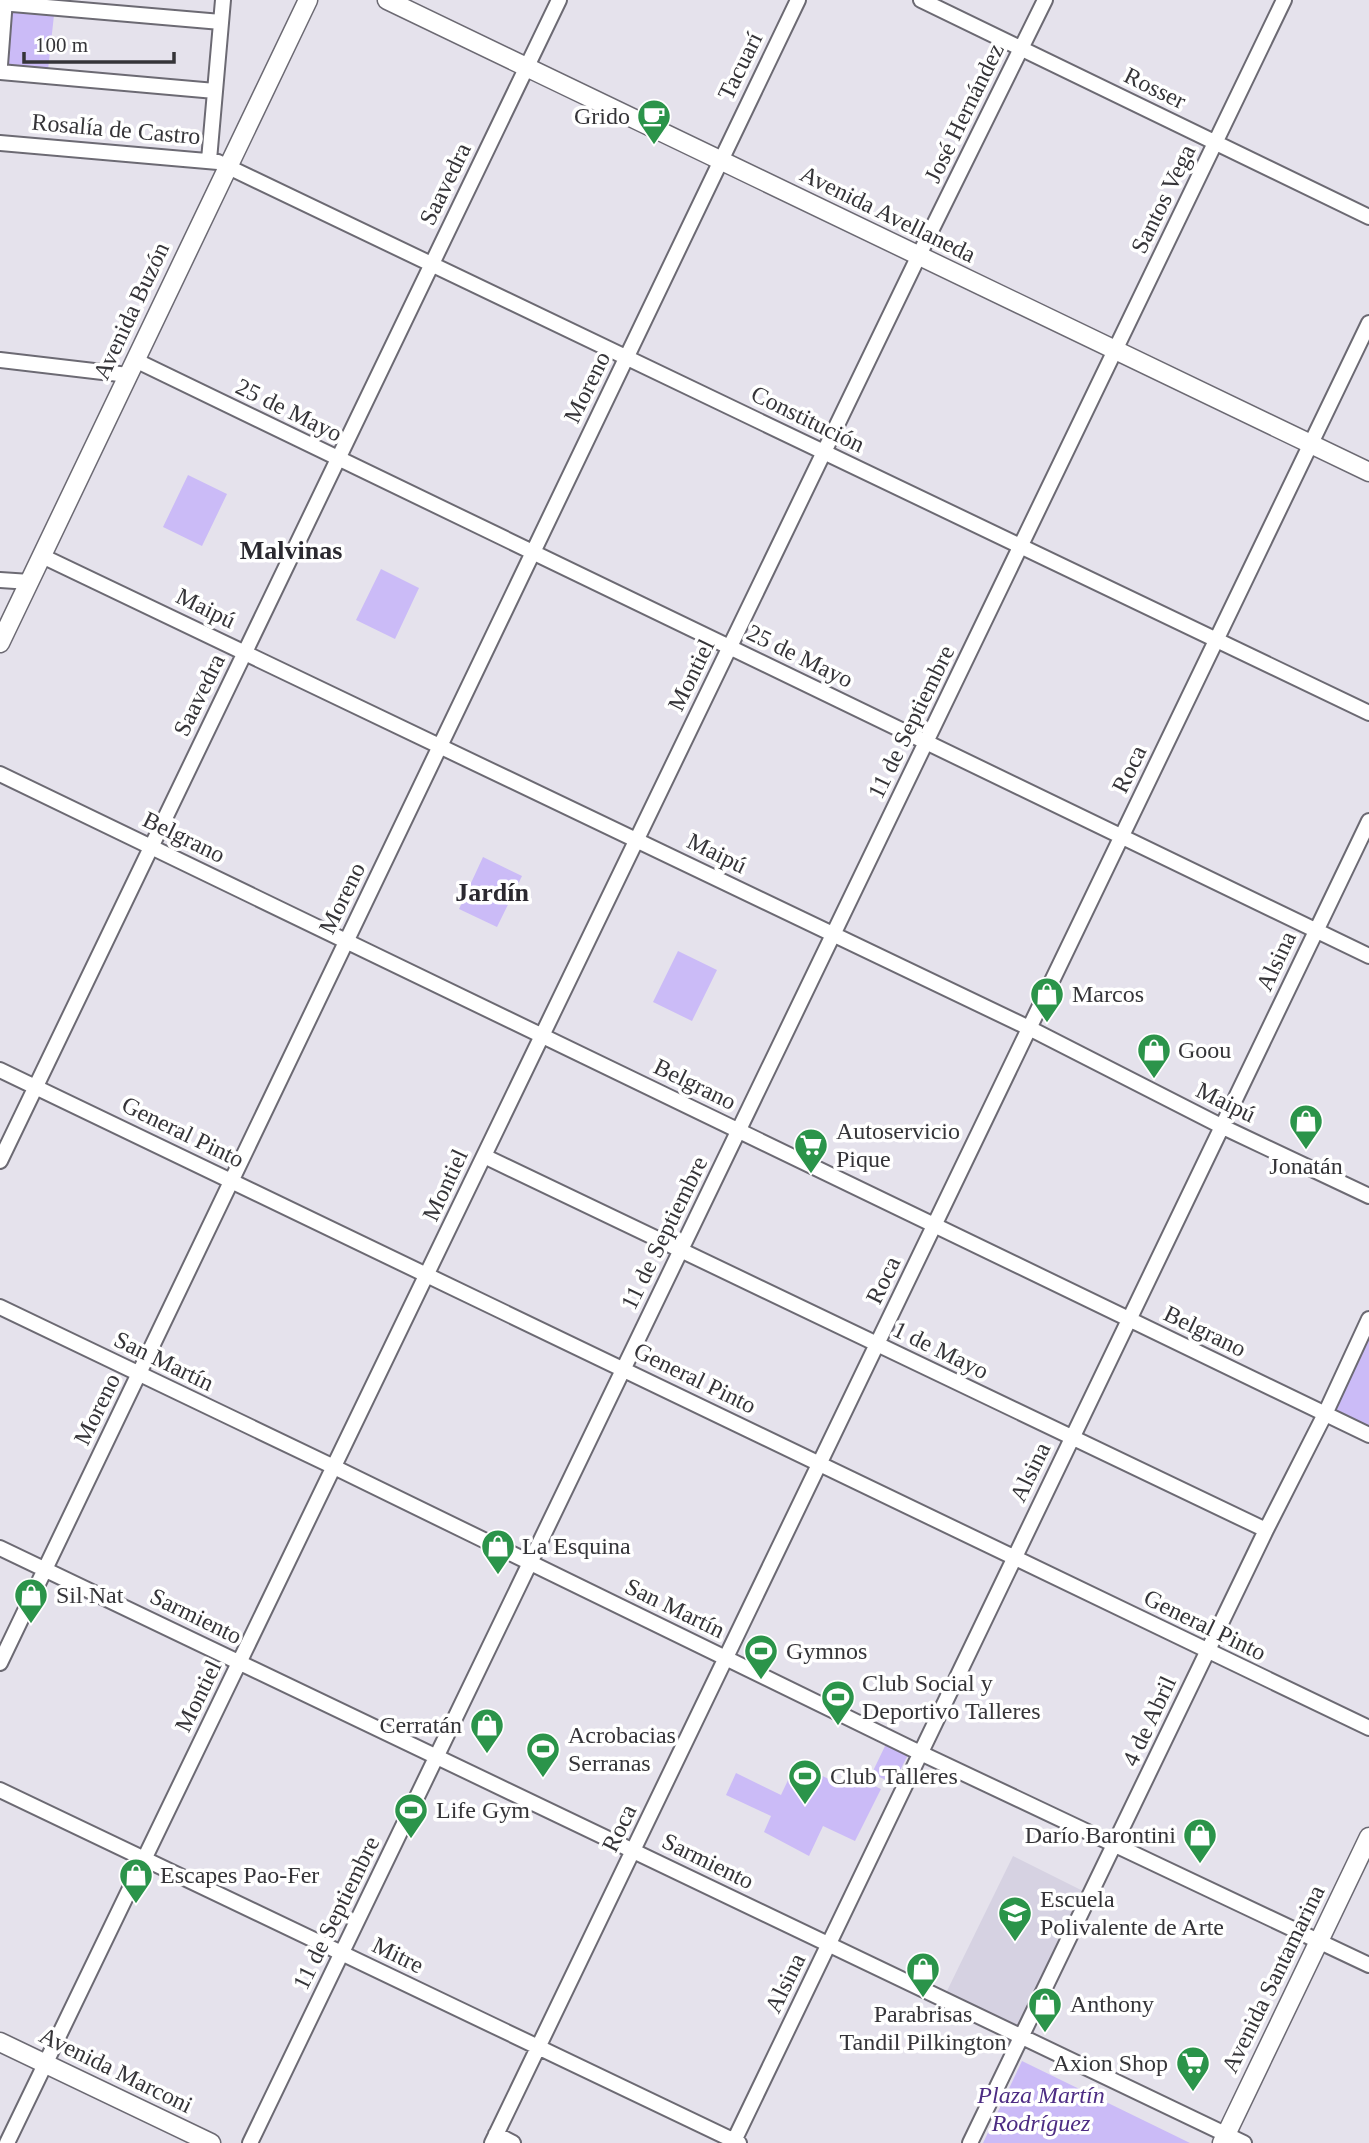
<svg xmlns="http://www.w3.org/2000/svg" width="1369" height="2143" viewBox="0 0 1369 2143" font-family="'Times New Roman',serif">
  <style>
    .built { fill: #d6d2e2 }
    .green { fill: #cbbbf7 }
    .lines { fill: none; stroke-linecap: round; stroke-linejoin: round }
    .minor-casing { stroke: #6c6a73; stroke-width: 18 }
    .major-casing { stroke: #6c6a73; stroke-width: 21 }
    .minor { stroke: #fff; stroke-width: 14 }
    .major { stroke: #fff; stroke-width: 18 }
    .labels { text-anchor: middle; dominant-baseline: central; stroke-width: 7; stroke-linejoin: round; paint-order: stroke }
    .street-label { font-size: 24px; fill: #353438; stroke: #fff }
    .poi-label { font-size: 24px; fill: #353438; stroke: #fff; text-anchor: start }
    .park-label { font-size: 24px; font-style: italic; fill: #4d2c83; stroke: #fff }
    .neighbourhood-label { font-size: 26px; font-weight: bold; fill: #2b2930; stroke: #fff }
  </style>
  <rect width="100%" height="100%" fill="#e5e2ec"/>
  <!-- built -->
  <path class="built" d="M1013 1856 1085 1892 1016 2031 945 1995Z"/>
  <!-- green -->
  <path class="green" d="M11 11 54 15 48 70 5 66Z
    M188 475 227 494 202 546 163 527Z
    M381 569 419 588 395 639 356 620Z
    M483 857 522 876 497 927 459 909Z
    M678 951 717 970 692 1021 653 1002Z
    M1369 1334V1429L1332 1412Z
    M886 1744 908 1755 893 1784 872 1773Z
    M796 1763 843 1786 849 1774 881 1789 855 1841 823 1826 809 1856 764 1832 771 1816 726 1795 736 1773 781 1795Z
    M1022 2061 1190 2143H983Z"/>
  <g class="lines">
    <!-- minor casing -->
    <g class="minor-casing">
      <path id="minor" d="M921 0 1369 217
        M0 3 221 22
        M0 65 5 0
        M0 72 215 91
        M0 143 218 162 1369 713
        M209 160 223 0
        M0 360 128 375
        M135 360 1369 956
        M42 556 1029 1028 1223 1127 1369 1196
        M0 580 30 582
        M0 774 1369 1435
        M0 1070 1369 1728
        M484 1156 1266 1530
        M0 1161 559 0
        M0 1307 334 1467 910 1748 1369 1965
        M0 1548 1244 2143
        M0 1663 798 0
        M0 1790 739 2143
        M496 2134 513 2143
        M7 2143 923 247 1045 0
        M250 2143 1284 0
        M492 2143 1369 323
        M733 2143 1369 821
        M970 2143 1266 1530 1325 1414 1369 1319"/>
    </g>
    <!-- major casing -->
    <g class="major-casing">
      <path id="major" d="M387 0 1369 472
        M0 643 308 0
        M0 2042 211 2143
        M1222 2143 1369 1837"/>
    </g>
    <!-- minor -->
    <use href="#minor" class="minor"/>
    <!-- major -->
    <use href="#major" class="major"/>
  </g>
  <!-- icons -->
  <defs>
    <g id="cafe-pin" transform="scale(1.75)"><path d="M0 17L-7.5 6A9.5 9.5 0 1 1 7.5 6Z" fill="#2b944a" stroke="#fff"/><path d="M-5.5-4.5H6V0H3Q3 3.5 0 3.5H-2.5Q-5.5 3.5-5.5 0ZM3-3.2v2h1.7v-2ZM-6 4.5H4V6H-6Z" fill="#fff"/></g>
    <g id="shop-pin" transform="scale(1.75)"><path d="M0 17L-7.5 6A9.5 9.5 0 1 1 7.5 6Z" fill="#2b944a" stroke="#fff"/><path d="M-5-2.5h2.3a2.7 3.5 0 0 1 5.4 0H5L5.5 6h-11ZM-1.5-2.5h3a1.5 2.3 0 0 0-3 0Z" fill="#fff"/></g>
    <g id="supermarket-pin" transform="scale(1.75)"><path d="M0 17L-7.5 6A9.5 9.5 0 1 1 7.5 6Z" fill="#2b944a" stroke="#fff"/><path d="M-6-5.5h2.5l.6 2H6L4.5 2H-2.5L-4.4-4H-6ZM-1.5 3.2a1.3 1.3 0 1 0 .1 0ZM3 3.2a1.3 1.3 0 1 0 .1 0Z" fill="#fff"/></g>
    <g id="stadium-pin" transform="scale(1.75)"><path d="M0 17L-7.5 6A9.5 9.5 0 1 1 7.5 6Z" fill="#2b944a" stroke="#fff"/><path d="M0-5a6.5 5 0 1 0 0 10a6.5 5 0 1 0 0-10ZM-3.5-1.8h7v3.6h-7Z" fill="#fff"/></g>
    <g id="school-pin" transform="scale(1.75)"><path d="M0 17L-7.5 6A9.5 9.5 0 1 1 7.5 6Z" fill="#2b944a" stroke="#fff"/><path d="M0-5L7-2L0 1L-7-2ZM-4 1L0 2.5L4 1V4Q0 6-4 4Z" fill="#fff"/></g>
  </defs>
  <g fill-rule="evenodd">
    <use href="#cafe-pin" x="654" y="116"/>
    <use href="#shop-pin" x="1047" y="994"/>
    <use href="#shop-pin" x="1154" y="1050"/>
    <use href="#shop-pin" x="1306" y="1121"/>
    <use href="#supermarket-pin" x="811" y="1145"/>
    <use href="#shop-pin" x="498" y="1546"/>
    <use href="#shop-pin" x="31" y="1595"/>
    <use href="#stadium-pin" x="761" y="1651"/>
    <use href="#stadium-pin" x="838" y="1697"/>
    <use href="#shop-pin" x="487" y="1725"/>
    <use href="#stadium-pin" x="543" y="1749"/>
    <use href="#stadium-pin" x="805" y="1776"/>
    <use href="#stadium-pin" x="411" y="1810"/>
    <use href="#shop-pin" x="1200" y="1835"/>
    <use href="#shop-pin" x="136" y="1875"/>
    <use href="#school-pin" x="1015" y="1913"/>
    <use href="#shop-pin" x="923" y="1969"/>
    <use href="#shop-pin" x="1045" y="2004"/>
    <use href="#supermarket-pin" x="1193" y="2063"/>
  </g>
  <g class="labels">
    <!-- street labels -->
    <g class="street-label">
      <text transform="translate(740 66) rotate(-64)">Tacuarí</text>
      <text transform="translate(1155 88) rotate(26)">Rosser</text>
      <text transform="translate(964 113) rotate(-64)">José Hernández</text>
      <text transform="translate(116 129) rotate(5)">Rosalía de Castro</text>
      <text transform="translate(445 184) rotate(-64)">Saavedra</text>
      <text transform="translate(1163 199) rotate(-64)">Santos Vega</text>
      <text transform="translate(888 214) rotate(26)">Avenida Avellaneda</text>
      <text transform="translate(131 311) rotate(-65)">Avenida Buzón</text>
      <text transform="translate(587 387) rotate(-64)">Moreno</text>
      <text transform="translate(289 410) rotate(26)">25 de Mayo</text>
      <text transform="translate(808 419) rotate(26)">Constitución</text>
      <text transform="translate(206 608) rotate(26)">Maipú</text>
      <text transform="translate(800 656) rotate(26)">25 de Mayo</text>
      <text transform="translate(691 675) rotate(-64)">Montiel</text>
      <text transform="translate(199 695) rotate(-64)">Saavedra</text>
      <text transform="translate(911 722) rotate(-64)">11 de Septiembre</text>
      <text transform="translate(1129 769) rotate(-64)">Roca</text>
      <text transform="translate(184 837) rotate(26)">Belgrano</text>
      <text transform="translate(717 853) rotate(26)">Maipú</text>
      <text transform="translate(342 898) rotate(-64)">Moreno</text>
      <text transform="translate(1276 961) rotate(-65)">Alsina</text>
      <text transform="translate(695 1084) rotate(26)">Belgrano</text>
      <text transform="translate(1226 1102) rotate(26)">Maipú</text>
      <text transform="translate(183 1132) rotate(26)">General Pinto</text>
      <text transform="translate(445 1185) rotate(-65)">Montiel</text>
      <text transform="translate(664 1233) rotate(-64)">11 de Septiembre</text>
      <text transform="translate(883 1280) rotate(-64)">Roca</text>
      <text transform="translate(1205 1331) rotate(26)">Belgrano</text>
      <text transform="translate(941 1350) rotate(26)">1 de Mayo</text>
      <text transform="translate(164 1361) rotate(26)">San Martín</text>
      <text transform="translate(695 1378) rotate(26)">General Pinto</text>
      <text transform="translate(97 1409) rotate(-64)">Moreno</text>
      <text transform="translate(1030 1472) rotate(-64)">Alsina</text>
      <text transform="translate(675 1608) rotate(26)">San Martín</text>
      <text transform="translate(196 1616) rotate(26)">Sarmiento</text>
      <text transform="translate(1205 1625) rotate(26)">General Pinto</text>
      <text transform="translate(198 1696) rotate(-64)">Montiel</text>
      <text transform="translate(1149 1721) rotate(-65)">4 de Abril</text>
      <text transform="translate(619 1828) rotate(-64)">Roca</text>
      <text transform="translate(708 1861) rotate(26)">Sarmiento</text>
      <text transform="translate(336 1913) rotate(-64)">11 de Septiembre</text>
      <text transform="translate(398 1955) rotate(26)">Mitre</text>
      <text transform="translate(1273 1979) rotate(-64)">Avenida Santamarina</text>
      <text transform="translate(785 1983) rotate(-64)">Alsina</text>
      <text transform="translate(116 2070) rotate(26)">Avenida Marconi</text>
    </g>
    <!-- poi labels -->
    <g class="poi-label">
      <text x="630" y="116" text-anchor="end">Grido</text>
      <text x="1072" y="994">Marcos</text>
      <text x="1178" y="1050">Goou</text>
      <text x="836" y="1131">Autoservicio<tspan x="836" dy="28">Pique</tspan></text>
      <text x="1306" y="1166" text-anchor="middle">Jonatán</text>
      <text x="522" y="1546">La Esquina</text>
      <text x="56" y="1595">Sil Nat</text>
      <text x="786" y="1651">Gymnos</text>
      <text x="862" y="1683">Club Social y<tspan x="862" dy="28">Deportivo Talleres</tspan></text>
      <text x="462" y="1725" text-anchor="end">Cerratán</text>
      <text x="568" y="1735">Acrobacias<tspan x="568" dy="28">Serranas</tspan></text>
      <text x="830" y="1776">Club Talleres</text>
      <text x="436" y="1810">Life Gym</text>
      <text x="1176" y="1835" text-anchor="end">Darío Barontini</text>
      <text x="160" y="1875">Escapes Pao-Fer</text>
      <text x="1040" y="1899">Escuela<tspan x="1040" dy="28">Polivalente de Arte</tspan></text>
      <text x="1070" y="2004">Anthony</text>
      <text x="923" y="2014" text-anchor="middle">Parabrisas<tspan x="923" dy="28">Tandil Pilkington</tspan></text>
      <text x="1168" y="2063" text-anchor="end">Axion Shop</text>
    </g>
    <!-- park labels -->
    <g class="park-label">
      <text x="1041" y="2095">Plaza Martín<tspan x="1041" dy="28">Rodríguez</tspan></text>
    </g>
    <!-- neighbourhood labels -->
    <g class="neighbourhood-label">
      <text x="291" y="550">Malvinas</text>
      <text x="492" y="892">Jardín</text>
    </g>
  </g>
  <!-- scale -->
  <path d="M24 52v10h150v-10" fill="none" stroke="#353438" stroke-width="3.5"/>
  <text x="35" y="52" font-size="21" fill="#353438" stroke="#ffffff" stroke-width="5" paint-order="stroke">100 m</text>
</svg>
